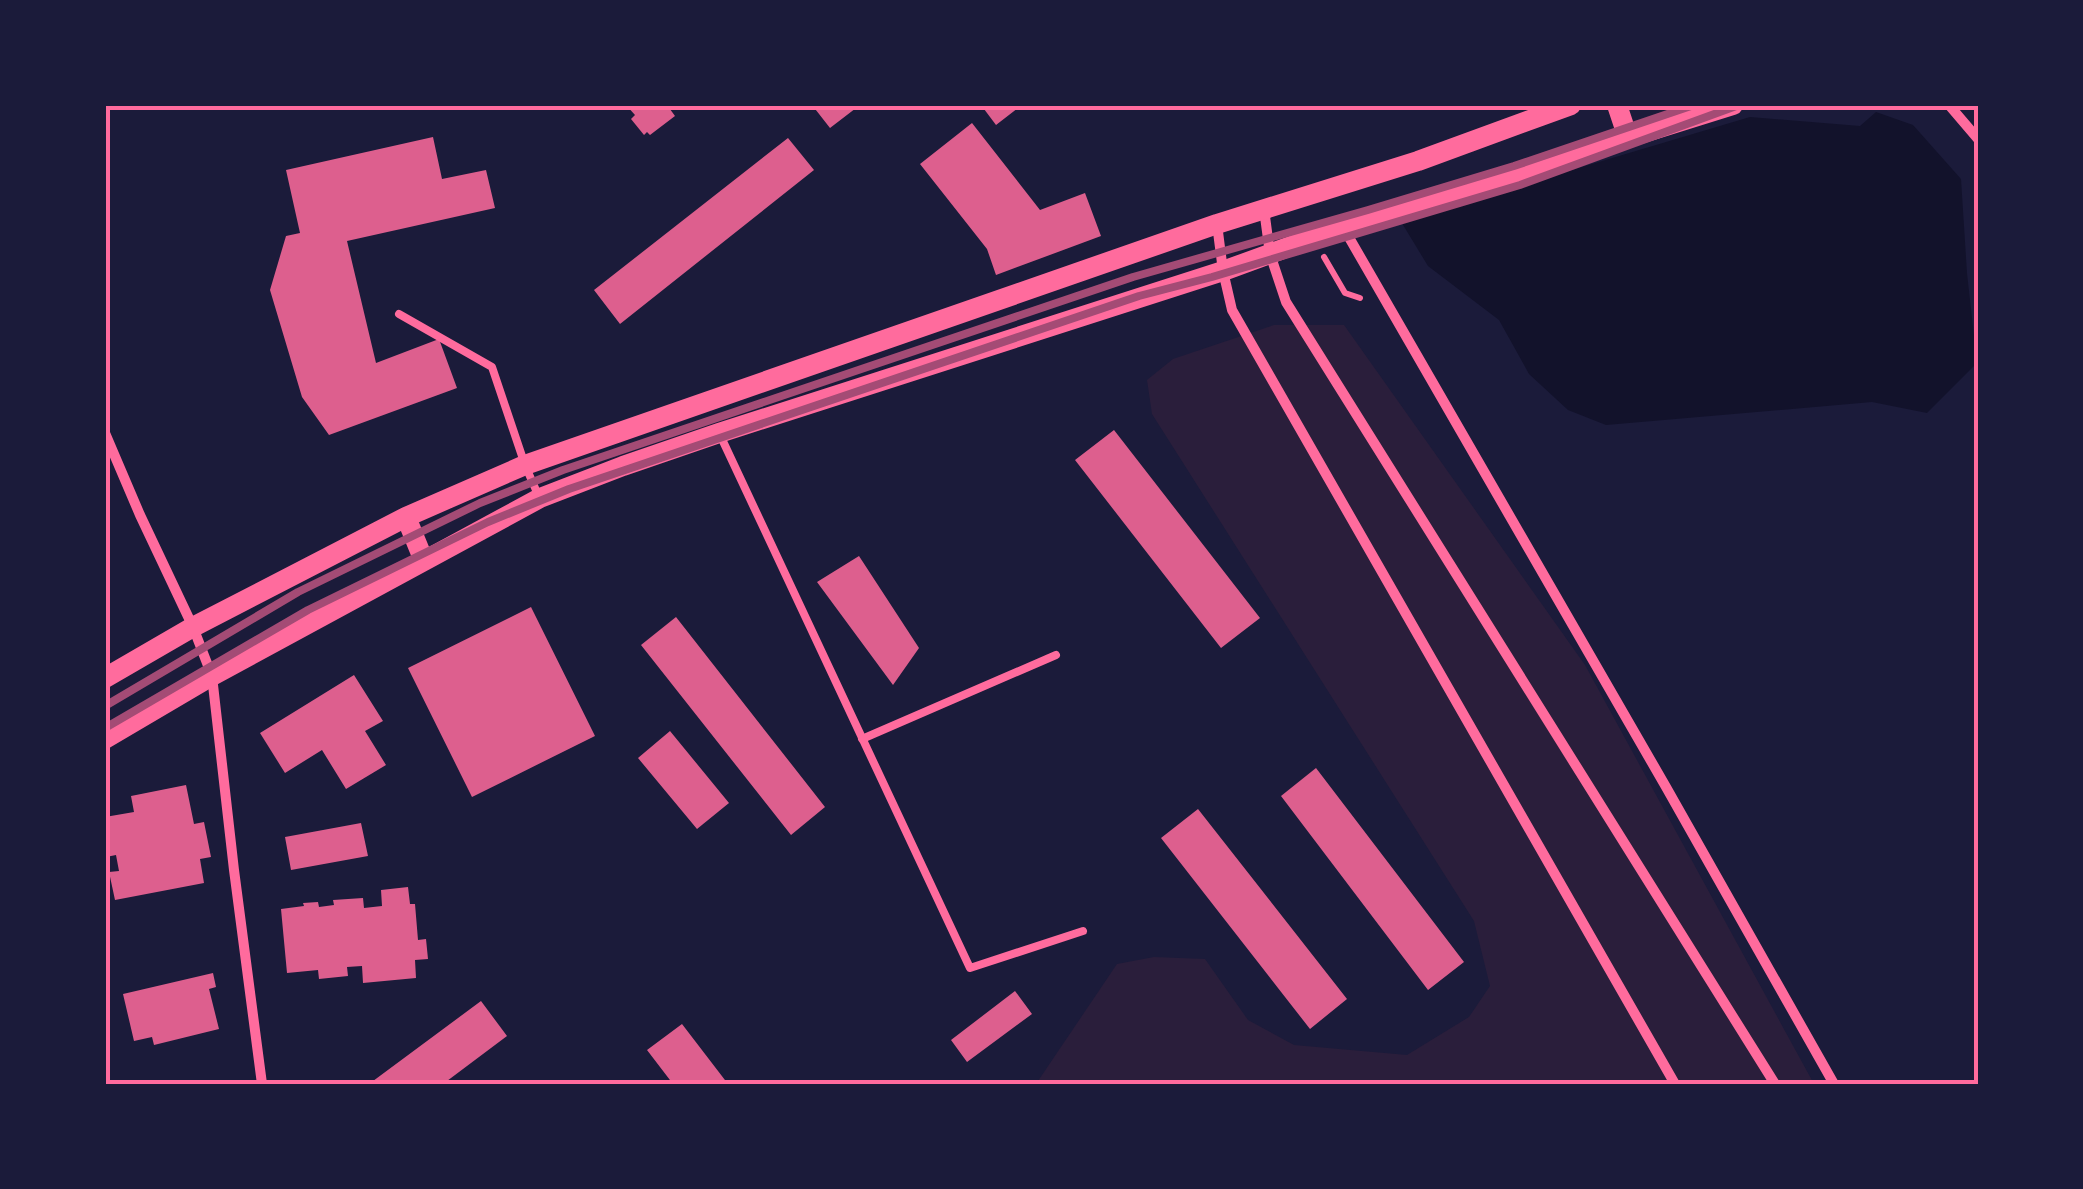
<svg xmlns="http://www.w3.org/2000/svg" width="2083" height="1189" viewBox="0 0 2083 1189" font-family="Helvetica,sans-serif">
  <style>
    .green { fill: #2a1e3b }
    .water { fill: #12122b }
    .building { fill: #dd5f8e }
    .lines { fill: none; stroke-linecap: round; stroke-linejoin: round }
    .path { stroke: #ff6b9d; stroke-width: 6 }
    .service { stroke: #ff6b9d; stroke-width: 8 }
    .minor { stroke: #ff6b9d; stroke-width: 10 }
    .secondary { stroke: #ff6b9d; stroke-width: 20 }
    .rail { stroke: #a44b75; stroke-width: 8 }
    .neatline { fill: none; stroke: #ff6b9d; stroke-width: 4 }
  </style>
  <rect width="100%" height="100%" fill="#1b1b3a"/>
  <!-- green -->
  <path class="green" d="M1274 325H1344L1585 665 1814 1084H1036L1117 964 1154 957 1205 959 1248 1020 1294 1045 1407 1055 1469 1017 1490 986 1474 921 1152 414 1147 380 1173 359Z"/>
  <!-- water -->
  <path class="water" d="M1876 112 1913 125 1961 179 1967 273 1977 363 1927 413 1872 402 1606 425 1568 410 1529 374 1499 320 1428 266 1397 215 1515 187 1750 117 1860 126Z"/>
  <!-- building -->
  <path class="building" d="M626 105H667L675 116 650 135 647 132 644 135 631 119 635 115Z
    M812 105H860L830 128Z
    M981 105H1022L996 125Z
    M972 123 1040 210 1085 193 1101 236 996 275 987 249 920 164Z
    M433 137 442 179 486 170 495 208 347 241 376 363 439 339 457 388 329 435 302 397 270 290 286 236 300 233 286 170Z
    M788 138 814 170 620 324 594 290Z
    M1114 430 1260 618 1221 648 1075 460Z
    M859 556 919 648 893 685 817 582Z
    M531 607 595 736 472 797 408 668Z
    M676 617 825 807 791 835 641 645Z
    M354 675 383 721 365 731 386 765 346 789 322 750 285 773 260 733Z
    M670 731 729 803 697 829 638 758Z
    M1316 768 1464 962 1428 990 1281 796Z
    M186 785 194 824 204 822 211 857 200 859 204 883 115 900 109 872 119 871 116 855 106 857 105 817 134 812 131 796Z
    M1198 809 1347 999 1310 1029 1161 838Z
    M361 823 368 856 291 870 285 837Z
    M408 887 410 904H415L418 940 426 939 428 959 415 960 416 978 363 983 362 966 347 967 348 976 319 979 318 970 287 973 281 909 304 906 303 903 318 902 319 907 334 905 333 900 363 898 364 908 382 906 381 890Z
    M213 973 216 987 209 989 219 1029 154 1045 152 1037 134 1041 123 994Z
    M1015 991 1032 1014 967 1062 951 1040Z
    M481 1001 507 1036 443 1084H369Z
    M682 1024 728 1084H673L647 1050Z"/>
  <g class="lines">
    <!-- path -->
    <path class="path" d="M1324 257 1345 293 1360 298"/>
    <!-- service -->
    <path class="service" d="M399 314 492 367 525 465 539 497
      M721 437 970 968 1083 931
      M862 739 1056 655"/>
    <!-- minor -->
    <path class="minor" d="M1949 105 1978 139
      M1264 209 1270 254 1286 302 1775 1084
      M1217 224 1223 271 1232 310 1675 1084
      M1343 227 1666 787 1834 1084
      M105 433 140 515 193 627 212 676 234 870 262 1084"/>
    <!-- secondary -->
    <path class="secondary" d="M1617 105 1628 138
      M406 517 424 561
      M105 678 193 627 406 517 525 465 1217 224 1418 161 1571 105
      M105 739 212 676 540 498 623 466 719 433 1223 271 1343 227 1733 105"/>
    <!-- rail -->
    <path class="rail" d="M105 706 298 592 480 503 563 470 1133 277 1368 210 1514 166 1694 105
      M105 728 308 610 488 522 569 489 1139 296 1212 277 1520 185 1739 105"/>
  </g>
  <!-- border -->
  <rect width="2083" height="1189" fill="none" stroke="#1b1b3a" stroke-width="215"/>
  <rect x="108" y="108" width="1868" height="974" class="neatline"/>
</svg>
